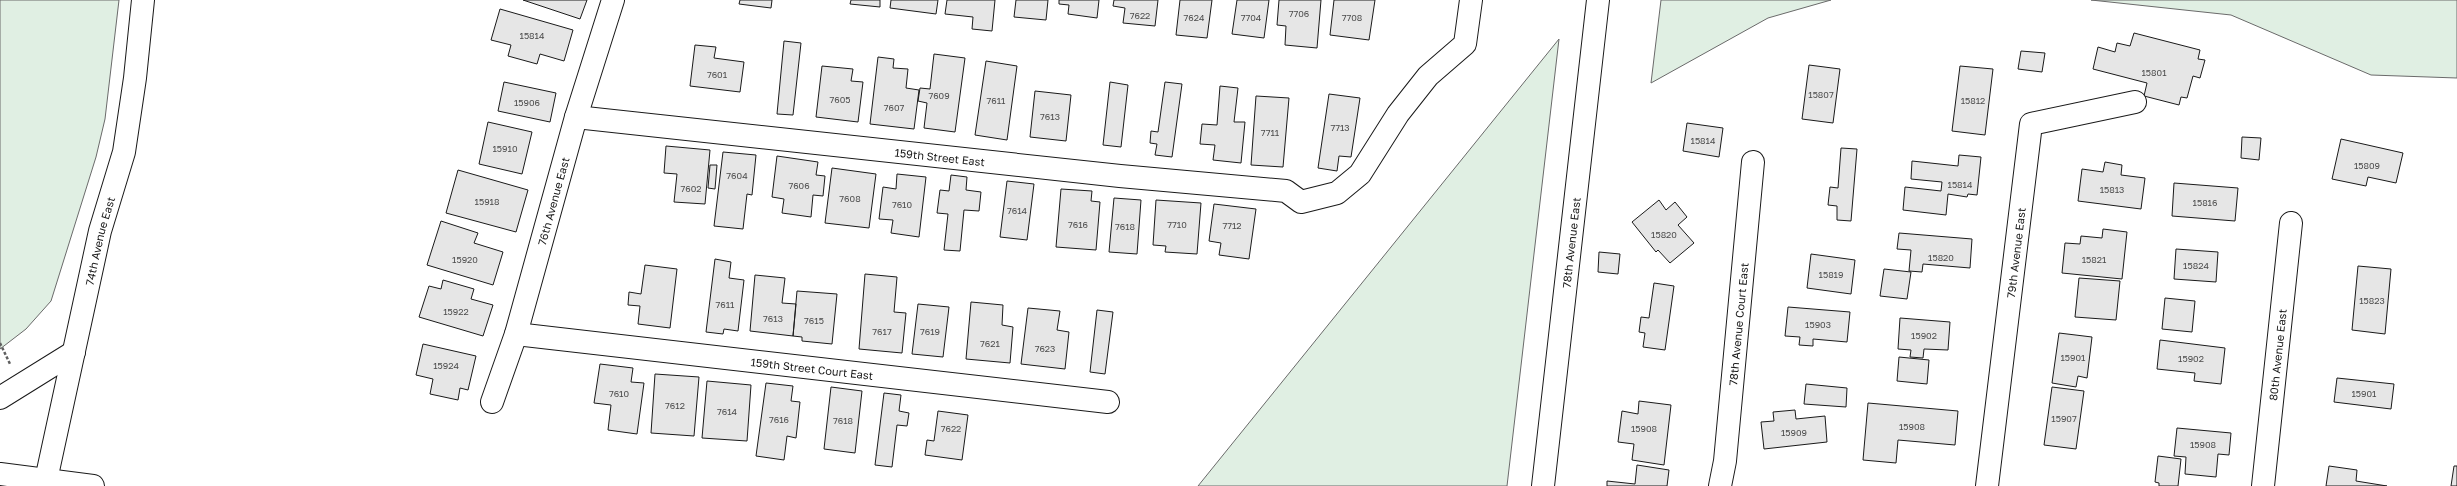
<svg xmlns="http://www.w3.org/2000/svg" width="2457" height="486" viewBox="0 0 2457 486" font-family="'Golos Text',sans-serif">
  <style>
    .green { fill: #e0efe3; stroke: #6a6a6a }
    .building { fill: #e6e6e6; stroke: #1a1a1a }
    .lines { fill: none; stroke-linecap: round; stroke-linejoin: round }
    .minor-casing { stroke: #1a1a1a; stroke-width: 24 }
    .major-casing { stroke: #1a1a1a; stroke-width: 24 }
    .path { stroke: #5f5f5f; stroke-width: 2.5; stroke-dasharray: 3 2; stroke-linecap: butt }
    .minor { stroke: #fff; stroke-width: 22 }
    .major { stroke: #fff; stroke-width: 22 }
    .labels { text-anchor: middle; dominant-baseline: central; stroke-width: 3; stroke-linejoin: round; paint-order: stroke }
    .number-label { font-size: 9px; fill: #4d4d4d }
    .street-label { font-size: 11px; fill: #1a1a1a; stroke: #fff }
  </style>
  <rect width="100%" height="100%" fill="#fff"/>
  <!-- green -->
  <path class="green" d="M0 0H119L105 119 96 157 51 301 26 329 0 349Z
    M1661 0H1831L1768 18 1651 83Z
    M2091 0H2457V78L2371 75 2231 15Z
    M1559 39 1507 486H1198Z"/>
  <!-- building -->
  <path class="building" d="M523 0H587L580 19Z
    M740 0H772L771 8 739 4Z
    M851 0H880V7L850 4Z
    M891 0H938L936 14 890 8Z
    M947 0H995L992 31 972 29 973 17 945 14Z
    M1016 0H1048L1046 20 1014 17Z
    M1059 0H1099L1097 18 1068 14 1069 5 1059 4Z
    M1114 0H1158L1155 26 1123 23 1125 8 1113 6Z
    M1180 0H1212L1207 38 1176 35Z
    M1237 0H1269L1264 38 1232 34Z
    M1279 0H1321L1317 48 1285 45 1286 26 1277 25Z
    M1334 0H1375L1369 40 1330 35Z
    M500 9 573 30 564 61 540 54 537 64 508 56 511 45 491 40Z
    M2134 33 2200 50 2198 59 2205 60 2200 78 2193 76 2187 98 2181 97 2179 105 2144 96 2147 83 2093 69 2098 47 2115 52 2117 43 2130 46Z
    M784 41 801 43 793 115 777 114Z
    M695 45 716 47 714 58 744 62 740 92 690 86Z
    M2021 51 2045 53 2042 72 2018 69Z
    M934 54 965 58 955 132 924 128 927 103 918 101 920 88 930 89Z
    M878 57 894 59 893 68 908 69 906 88 919 90 914 129 870 124Z
    M986 61 1017 66 1007 140 975 135Z
    M1809 65 1840 69 1833 123 1802 119Z
    M822 66 853 69 851 81 863 82 858 122 816 117Z
    M1960 66 1993 69 1985 135 1952 131Z
    M504 82 556 93 550 122 498 111Z
    M1110 82 1128 85 1121 147 1103 145Z
    M1165 82 1182 84 1172 157 1155 155 1157 144 1150 143 1151 131 1158 132Z
    M1220 86 1238 88 1234 122H1245L1241 163 1213 160 1215 145 1200 144 1202 124 1217 125Z
    M1035 91 1071 95 1066 141 1030 137Z
    M1329 94 1360 98 1351 157 1339 156 1337 171 1318 168Z
    M1256 96 1289 98 1283 167 1251 165Z
    M488 122 532 132 522 174 479 164Z
    M1687 123 1723 128 1719 157 1683 151Z
    M2242 137 2261 138 2259 160 2241 158Z
    M2341 139 2403 153 2396 183 2368 177 2366 186 2332 179Z
    M666 146 710 150 705 204 674 202 677 174 664 173Z
    M1841 148 1857 149 1851 221 1837 220V206L1828 205 1830 187 1838 188Z
    M723 152 756 155 752 195 747 194 743 229 714 226Z
    M1959 155 1981 157 1977 195 1968 194 1967 197 1948 194 1946 215 1903 210 1905 187 1941 191 1942 182 1911 179 1912 161 1958 166Z
    M777 156 818 162 816 175 825 176 823 196 813 195 811 217 782 213 784 199 772 197Z
    M2105 162 2122 165 2121 175 2145 178 2141 209 2078 201 2082 169 2103 172Z
    M710 165H717L715 189 708 188Z
    M832 168 876 174 869 228 825 223Z
    M458 170 528 190 516 232 446 213Z
    M897 174 926 177 919 237 891 233 893 220 879 219 883 187 896 189Z
    M951 175 967 177 966 190 981 192 979 211 964 210 960 251 944 250 948 214 937 213 940 190 949 191Z
    M1007 181 1034 184 1027 240 1000 237Z
    M2174 183 2238 188 2235 221 2172 216Z
    M1061 189 1092 191 1091 201 1100 202 1096 250 1056 247Z
    M1114 198 1141 200 1137 254 1109 252Z
    M1156 200 1201 203 1197 254 1165 252 1166 246 1153 245Z
    M1659 200 1666 210 1675 202 1687 217 1678 225 1694 243 1670 263 1658 250 1656 252 1632 222Z
    M1214 204 1256 209 1249 259 1219 255 1221 243 1209 241Z
    M441 221 478 233 474 243 503 252 493 285 427 265Z
    M2103 229 2127 232 2122 279 2062 273 2065 243 2080 244 2081 236 2102 238Z
    M1899 233 1972 239 1970 268 1923 264 1922 272 1909 271 1911 250 1897 249Z
    M2176 249 2218 252 2216 282 2174 279Z
    M1599 252 1620 254 1618 274 1598 272Z
    M1811 254 1855 260 1851 294 1807 288Z
    M715 259 731 262 729 278 744 280 738 331 724 329 723 334 706 332Z
    M645 265 677 269 670 328 638 324 640 306 628 305 629 292 641 294Z
    M2358 266 2391 269 2385 334 2352 330Z
    M1884 269 1911 272 1907 299 1880 296Z
    M865 274 897 277 894 312 906 313 902 353 859 349Z
    M755 275 785 278 782 303 796 304 793 336 750 331Z
    M2079 278 2120 281 2116 320 2075 317Z
    M443 280 474 289 471 299 493 305 483 336 419 317 429 286 441 289Z
    M1654 283 1674 286 1665 350 1643 347 1645 333 1639 332 1641 317 1649 318Z
    M797 291 837 294 832 344 802 341V337L793 336Z
    M2165 298 2195 301 2192 332 2162 329Z
    M971 302 1003 305 1002 325 1013 327 1010 363 966 359Z
    M918 304 949 307 943 357 912 354Z
    M1788 307 1850 312 1847 342 1813 339V346L1799 345 1800 337 1785 336Z
    M1028 308 1060 311 1057 330 1069 332 1065 369 1021 364Z
    M1097 310 1113 312 1105 374 1090 372Z
    M1900 318 1950 322 1948 350 1924 349 1923 358 1910 357 1911 350 1898 349Z
    M2059 333 2092 337 2087 378 2078 376 2076 387 2052 383Z
    M2160 340 2225 348 2221 384 2194 381 2195 373 2157 369Z
    M423 344 476 356 468 390 460 388 458 400 430 394 433 379 416 375Z
    M1899 357 1929 360 1927 384 1897 381Z
    M600 364 633 368 631 382 644 383 637 434 608 430 611 405 594 403Z
    M655 374 699 377 694 436 651 433Z
    M2337 378 2394 384 2391 409 2334 402Z
    M707 381 751 385 747 441 702 438Z
    M766 383 793 386 791 401 800 402 796 438 787 436 784 460 756 456Z
    M1806 384 1847 388 1846 407 1804 404Z
    M831 387 862 391 855 453 824 449Z
    M2052 387 2084 391 2076 449 2044 445Z
    M884 393 901 395 899 411 909 413 907 426 897 425 892 467 875 465Z
    M1639 401 1671 405 1664 465 1632 460 1634 444 1618 442 1622 411 1638 414Z
    M1868 403 1958 411 1955 445 1898 440 1896 463 1863 460Z
    M1795 410 1796 419 1825 416 1827 442 1764 449 1761 422 1774 421 1773 412Z
    M938 411 968 415 962 460 925 455 927 440 934 441Z
    M2177 428 2231 433 2229 455 2218 454 2216 477 2185 474 2186 457 2174 456Z
    M2158 456 2181 459 2178 486H2159V483L2155 482Z
    M1637 465 1669 470 1667 486H1607V481L1635 484Z
    M2329 466 2357 470 2356 481 2387 486H2326Z
    M2454 466H2457V486H2451Z"/>
  <g class="lines">
    <!-- minor casing -->
    <g class="minor-casing">
      <g id="minor">
        <path id="s1" d="M576 117 1120 176 1286 191 1301 202 1337 193 1360 174 1398 114 1428 76 1465 44 1471 0"/>
        <path id="s2" d="M516 334 1108 402"/>
        <path d="M0 398 74 352"/>
        <path id="s3" d="M492 402 516 334 576 117 613 0"/>
        <path id="s4" d="M46 480 100 231 124 152 135 78 143 0"/>
        <path id="s5" d="M1543 486 1598 0"/>
        <path id="s6" d="M1720 486 1725 461 1753 162"/>
        <path id="s7" d="M1987 486 2031 124 2135 102"/>
        <path id="s8" d="M2263 486 2291 223"/>
      </g>
    </g>
    <!-- major casing -->
    <g class="major-casing">
      <path id="major" d="M0 474 93 486"/>
    </g>
    <!-- path -->
    <path class="path" d="M0 343 10 364"/>
    <!-- minor -->
    <use href="#minor" class="minor"/>
    <!-- major -->
    <use href="#major" class="major"/>
  </g>
  <g class="labels">
    <!-- number labels -->
    <g class="number-label">
      <text x="1299" y="13">7706</text>
      <text x="1140" y="15">7622</text>
      <text x="1194" y="17">7624</text>
      <text x="1251" y="17">7704</text>
      <text x="1352" y="17">7708</text>
      <text x="532" y="35">15814</text>
      <text x="2154" y="72">15801</text>
      <text x="717" y="74">7601</text>
      <text x="1821" y="94">15807</text>
      <text x="939" y="95">7609</text>
      <text x="840" y="99">7605</text>
      <text x="996" y="100">7611</text>
      <text x="1973" y="100">15812</text>
      <text x="527" y="102">15906</text>
      <text x="894" y="107">7607</text>
      <text x="1050" y="116">7613</text>
      <text x="1340" y="127">7713</text>
      <text x="1270" y="132">7711</text>
      <text x="1703" y="140">15814</text>
      <text x="505" y="148">15910</text>
      <text x="2367" y="165">15809</text>
      <text x="737" y="175">7604</text>
      <text x="1960" y="184">15814</text>
      <text x="799" y="185">7606</text>
      <text x="691" y="188">7602</text>
      <text x="2112" y="189">15813</text>
      <text x="850" y="198">7608</text>
      <text x="487" y="201">15918</text>
      <text x="2205" y="202">15816</text>
      <text x="902" y="204">7610</text>
      <text x="1017" y="210">7614</text>
      <text x="1078" y="224">7616</text>
      <text x="1177" y="224">7710</text>
      <text x="1232" y="225">7712</text>
      <text x="1125" y="226">7618</text>
      <text x="1664" y="234">15820</text>
      <text x="1941" y="257">15820</text>
      <text x="465" y="259">15920</text>
      <text x="2094" y="259">15821</text>
      <text x="2196" y="265">15824</text>
      <text x="1831" y="274">15819</text>
      <text x="2372" y="300">15823</text>
      <text x="725" y="304">7611</text>
      <text x="456" y="311">15922</text>
      <text x="773" y="318">7613</text>
      <text x="814" y="320">7615</text>
      <text x="1818" y="324">15903</text>
      <text x="882" y="331">7617</text>
      <text x="930" y="331">7619</text>
      <text x="1924" y="335">15902</text>
      <text x="990" y="343">7621</text>
      <text x="1045" y="348">7623</text>
      <text x="2073" y="357">15901</text>
      <text x="2191" y="358">15902</text>
      <text x="446" y="365">15924</text>
      <text x="619" y="393">7610</text>
      <text x="2364" y="393">15901</text>
      <text x="675" y="405">7612</text>
      <text x="727" y="411">7614</text>
      <text x="2064" y="418">15907</text>
      <text x="779" y="419">7616</text>
      <text x="843" y="420">7618</text>
      <text x="1912" y="426">15908</text>
      <text x="951" y="428">7622</text>
      <text x="1644" y="428">15908</text>
      <text x="1794" y="432">15909</text>
      <text x="2203" y="444">15908</text>
    </g>
    <!-- street labels -->
    <g class="street-label">
      <text stroke="none"><textPath href="#s1" startOffset="366">159th Street East</textPath></text>
      <text stroke="none"><textPath href="#s3" startOffset="210">76th Avenue East</textPath></text>
      <text stroke="none"><textPath href="#s4" startOffset="245">74th Avenue East</textPath></text>
      <text stroke="none"><textPath href="#s5" startOffset="245">78th Avenue East</textPath></text>
      <text stroke="none"><textPath href="#s7" startOffset="235">79th Avenue East</textPath></text>
      <text stroke="none"><textPath href="#s6" startOffset="163">78th Avenue Court East</textPath></text>
      <text stroke="none"><textPath href="#s8" startOffset="132">80th Avenue East</textPath></text>
      <text stroke="none"><textPath href="#s2" startOffset="298">159th Street Court East</textPath></text>
    </g>
  </g>
</svg>
